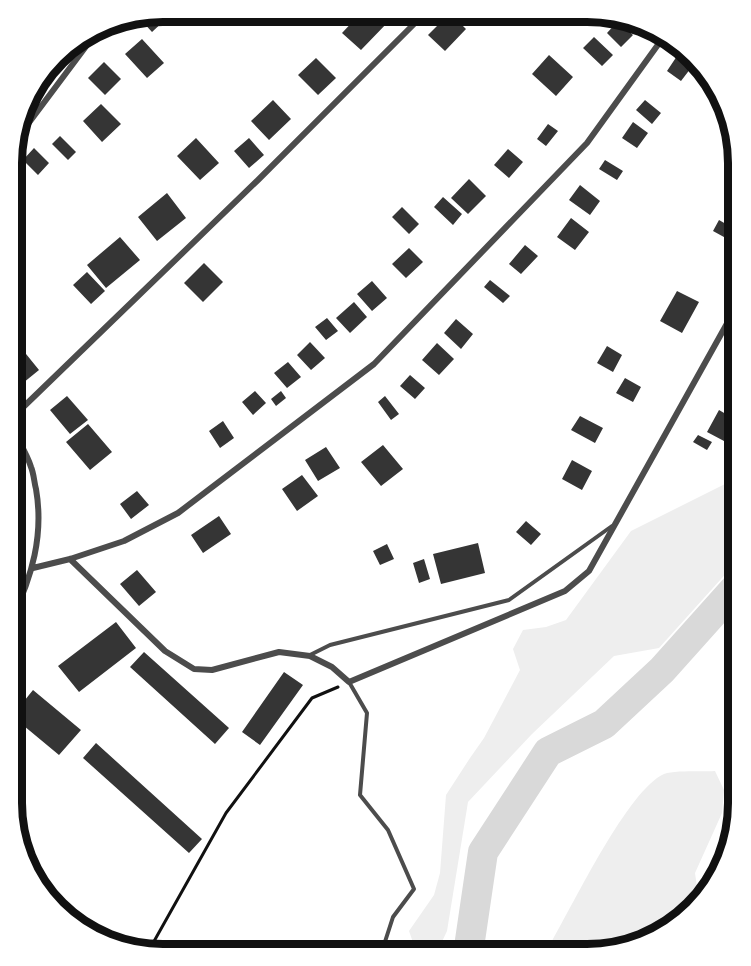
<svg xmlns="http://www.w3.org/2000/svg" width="751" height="966" viewBox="0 0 751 966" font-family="'Exo 2',sans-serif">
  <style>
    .green { fill: #eee }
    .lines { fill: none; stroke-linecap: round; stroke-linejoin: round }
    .river { stroke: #d9d9d9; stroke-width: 30 }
    .building { fill: #353535 }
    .path { stroke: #111; stroke-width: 3 }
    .service { stroke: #4c4c4c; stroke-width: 4 }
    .minor { stroke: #4c4c4c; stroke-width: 6 }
    .rim { fill: none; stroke: #111; stroke-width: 8 }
  </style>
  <rect width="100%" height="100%" fill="#fff"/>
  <!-- green -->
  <path class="green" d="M739 469V559L659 648 614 656 532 734 468 802 447 931 438 950 416 951 409 931 434 895 440 873 446 795 470 758 484 738 520 670 513 649 523 630 546 627 566 620 631 531 729 482Z
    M715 771 724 790 722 813 695 873 698 894 702 897 663 934 597 954H550L552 941C574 903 628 790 664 774 675 770 702 772 715 771Z"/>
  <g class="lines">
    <!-- river -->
    <path class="river" d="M468 954 483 852 548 752 604 724 662 670 739 584"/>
  </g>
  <!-- building -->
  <path class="building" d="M452 15 466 29 445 51 428 35 447 16Z
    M384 16 389 21 361 50 342 33 357 17Z
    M166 19 152 32 141 20Z
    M618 21 633 35 621 47 607 33Z
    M594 37 613 55 602 66 583 48Z
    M142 39 164 63 147 78 125 54Z
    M679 53 694 64 681 81 667 71Z
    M549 55 573 77 556 96 532 74Z
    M316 58 336 78 318 95 298 75Z
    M104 62 121 79 105 95 88 78Z
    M273 100 291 119 269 140 251 121Z
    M645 100 661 113 652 124 636 110Z
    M101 104 121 124 102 142 83 121Z
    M633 122 648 133 637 148 622 138Z
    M548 124 558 131 546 146 537 139Z
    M60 136 76 152 68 160 52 144Z
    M196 138 219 163 200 180 177 156Z
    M249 138 264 155 249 168 234 151Z
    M34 148 49 163 38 175 23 160Z
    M508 149 523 162 509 178 494 165Z
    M605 160 623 171 617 180 599 169Z
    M13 176 24 186 13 197Z
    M469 179 486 196 468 214 451 198Z
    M580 185 600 201 590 215 569 200Z
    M167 193 186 218 157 241 138 217Z
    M443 197 462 214 453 225 434 207Z
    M402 207 419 224 409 234 392 217Z
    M571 218 589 232 575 250 557 237Z
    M719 220 738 231 733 242 713 231Z
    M120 237 140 260 106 288 87 265Z
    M525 245 538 256 521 274 509 264Z
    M409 248 423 262 406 278 392 264Z
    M204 263 223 282 203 302 184 283Z
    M87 272 105 291 91 304 73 285Z
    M490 280 510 296 503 303 484 287Z
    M372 281 387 298 372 311 357 294Z
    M677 291 699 302 682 333 660 321Z
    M354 302 367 317 350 333 336 318Z
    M327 318 338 331 326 340 315 327Z
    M456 319 473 334 461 349 444 333Z
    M310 342 325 358 311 370 297 355Z
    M437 343 454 359 439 375 422 360Z
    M607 346 622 355 613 372 597 363Z
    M22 349 39 370 23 383 13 371V357Z
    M288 362 301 377 287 388 274 373Z
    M410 375 425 388 415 399 400 386Z
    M625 378 641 387 633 402 616 393Z
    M255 391 266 403 253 415 242 402Z
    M281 391 286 398 276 406 271 399Z
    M67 396 88 420 70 434 50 410Z
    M385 396 399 414 391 420 378 402Z
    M719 410 736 420 724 441 707 432Z
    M580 416 603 428 595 443 571 430Z
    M223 421 234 438 220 448 209 431Z
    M88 424 112 452 90 470 66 442Z
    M698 435 712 442 707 450 693 442Z
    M383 445 403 469 381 486 361 462Z
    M326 447 340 468 318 481 305 460Z
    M572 460 592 471 582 490 562 479Z
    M302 475 318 496 297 511 282 489Z
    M137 491 149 505 131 519 120 504Z
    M219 516 231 534 203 553 191 535Z
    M526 521 541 534 531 545 516 532Z
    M478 543 485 573 441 584 433 554Z
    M387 544 394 559 380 565 373 551Z
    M424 559 430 579 419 583 413 563Z
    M137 570 156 592 139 606 120 584Z
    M116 622 136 648 79 692 58 666Z
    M144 652 229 728 215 744 130 667Z
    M284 672 303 685 260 745 242 732Z
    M33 690 81 730 59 755 12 716Z
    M96 743 202 839 189 853 83 758Z"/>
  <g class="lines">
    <!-- path -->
    <path class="path" d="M148 952 226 813 312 698 338 687"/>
    <!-- service -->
    <path class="service" d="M310 655 330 645 509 600 612 526
      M349 682 367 713 360 795 388 830 414 889 393 917 381 954"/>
    <!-- minor -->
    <path class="minor" d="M13 144 99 29
      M13 417 258 180 422 16
      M70 559 165 651 194 669 212 670 279 652 310 656 332 667 349 682 565 591 589 571 739 302
      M33 568 70 559 124 541 178 513 374 364 587 143 665 35
      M12 618C32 577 44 535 36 489 34 482 34 474 31 467 27 454 19 442 13 430"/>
  </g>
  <!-- crop -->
  <path d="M0 0H751V966H0ZM163 22H587A141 141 0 0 1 728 163V803A141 141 0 0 1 587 944H163A141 141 0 0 1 22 803V163A141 141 0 0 1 163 22Z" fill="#fff" fill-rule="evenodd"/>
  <path class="rim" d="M163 22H587A141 141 0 0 1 728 163V803A141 141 0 0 1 587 944H163A141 141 0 0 1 22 803V163A141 141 0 0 1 163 22Z"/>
</svg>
